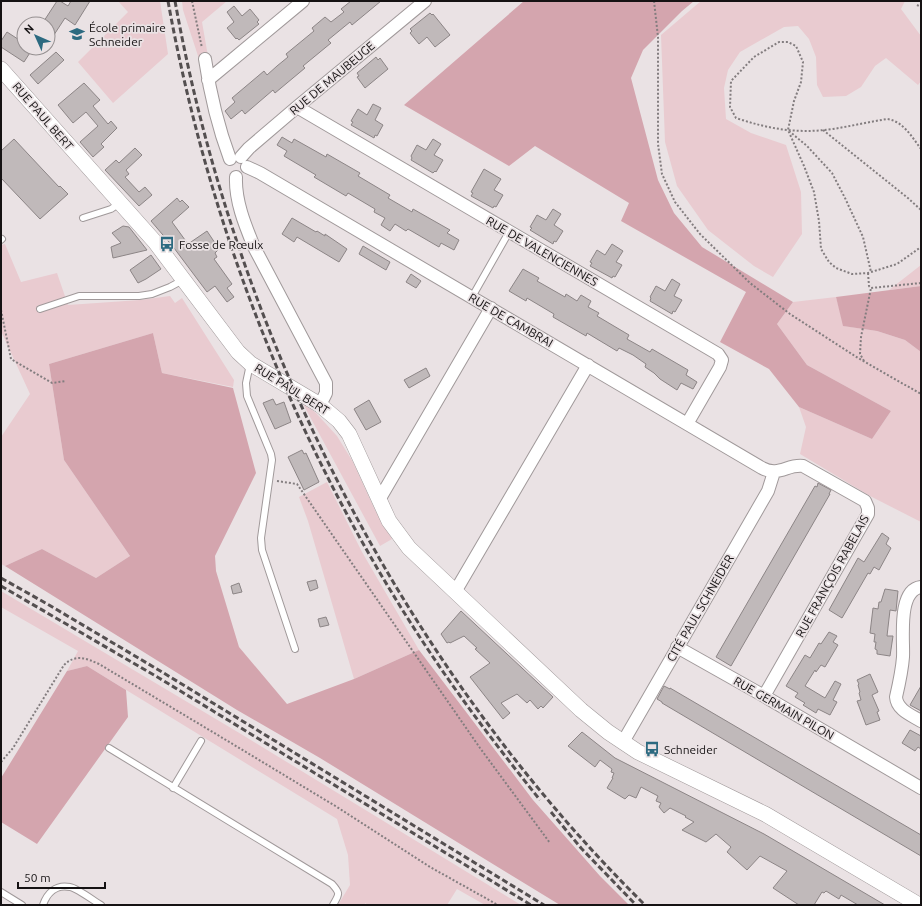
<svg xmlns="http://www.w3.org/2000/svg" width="922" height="906" viewBox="0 0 922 906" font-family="Ubuntu,sans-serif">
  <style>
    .green { fill: #e9cbd0 }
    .forest { fill: #d4a5ae }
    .building { fill: #c0b9ba; stroke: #8c8586 }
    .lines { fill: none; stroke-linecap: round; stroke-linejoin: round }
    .service-casing { stroke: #a0999a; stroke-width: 8 }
    .minor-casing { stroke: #a0999a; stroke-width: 14 }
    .tertiary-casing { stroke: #a0999a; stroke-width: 16 }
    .path { stroke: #837d7f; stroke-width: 2; stroke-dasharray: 2 2; stroke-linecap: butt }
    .service { stroke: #fff; stroke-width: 6 }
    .minor { stroke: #fff; stroke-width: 12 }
    .tertiary { stroke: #fff; stroke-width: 15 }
    .rail { stroke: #544f50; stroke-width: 3; stroke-dasharray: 6 3; stroke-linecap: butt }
    .labels { text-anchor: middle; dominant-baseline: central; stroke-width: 3.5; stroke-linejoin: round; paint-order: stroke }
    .poi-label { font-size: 12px; fill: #151213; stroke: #eae2e4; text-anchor: start }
    .street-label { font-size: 12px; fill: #151213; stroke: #eae2e4 }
  </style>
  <rect width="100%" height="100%" fill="#eae2e4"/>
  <!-- green -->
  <path class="green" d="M118 1H160L168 54 113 103 78 62 128 12Z
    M182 1H227L202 22 209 62H200L183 10Z
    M701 1H905L901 9 921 36V81L918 85 886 58 875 66 861 87 846 96 823 97 817 85 816 57 809 39 798 26 784 27 740 52 728 70 724 88 726 119 751 133 786 145 801 192 802 234 773 277 754 266 708 230 677 186 665 142 661 35Z
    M5 244 21 282 57 273 68 305 140 300 170 296 175 303 182 298 234 380 233 387 162 373 153 333 49 364 64 460 130 556 96 578 42 549 5 566 1 564V437L30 394 1 331V245Z
    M921 265V286L889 290Z
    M836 297 844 326 877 331 905 340 921 352V522L870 496 800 454 806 427 799 407 872 439 891 411 807 365 777 324 793 302Z
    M302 402 316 413 337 436 353 462 375 510 392 539 380 546Z
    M327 482 362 552 419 650 354 679 308 521 299 497Z
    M1 591 241 734 521 905H485L457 889 447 905H368L365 903V905H338L350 885 348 855 337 819 87 666 67 671 78 651 1 607Z"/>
  <!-- forest -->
  <path class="forest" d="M524 1H694L682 11 643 50 631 78 658 180 674 213 702 247 793 302 777 324 807 365 891 411 872 439 799 407 769 369 720 342 746 292 621 221 629 203 535 146 509 166 404 105Z
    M921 286V352L905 340 877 331 843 326 836 297Z
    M153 333 162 373 233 388 256 473 215 556 216 571 239 647 287 704 354 679 419 650 533 800 600 876 629 905H560L320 758 237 710 5 566 42 549 96 578 130 556 64 460 49 364Z
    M87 666 126 690 128 717 37 844 1 822V778L67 671Z"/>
  <!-- building -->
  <path class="building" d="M57 1H60L68 6 71 1H90L75 25 65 18 48 44V24H42Z
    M351 1H381L352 25 350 22 328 40 331 43 303 66 305 68 275 93 273 90 245 114 242 110 231 119 225 111 235 102 232 98 264 71 267 75 277 66 288 57 286 54 314 31 312 28 325 17 331 22 344 12 341 9Z
    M234 6 242 16 250 9 259 20 257 22 259 24 239 40 237 38 236 39 227 28 234 22 227 12Z
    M430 13 432 15 433 14 450 35 435 47 427 37 419 44 410 33 412 31 410 29Z
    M7 32 24 43V48H33L24 62 1 47V41Z
    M56 52 64 60 38 84 30 75Z
    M376 57 378 60 380 58 388 69 365 88 357 77 359 76 357 73Z
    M84 83 100 100 93 106 108 124 111 121 117 128 101 144 104 147 93 157 80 142 98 126 86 112 73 123 58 105Z
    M373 104 381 108 375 120 383 125 377 136 375 135 374 138 351 125 353 122 351 121 358 109 367 115Z
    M282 137 292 143 294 139 326 157 327 154 360 173 358 176 390 195 388 198 412 212 413 209 450 230 447 233 459 240 454 250 441 243 439 247 408 229 406 231 395 224 390 231 381 225 385 218 374 212 375 209 348 193 346 196 314 177 316 175 284 156 287 151 277 145Z
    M14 139 59 187 60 186 68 194 40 219 1 178V151Z
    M433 139 441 144 434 155 443 160 436 172 435 171 433 173 411 160 412 158 411 156 417 145 426 150Z
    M135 148 142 155 126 170 129 174 125 177 139 192 145 187 152 195 139 206 105 170 116 160 119 163Z
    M484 169 501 179 494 190 503 195 496 207 494 206 493 208 471 196 473 193 471 192Z
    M177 198 180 202 182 200 189 207 172 222 188 244 207 231 219 249 215 253 217 257 214 259 232 284 227 288 234 297 227 302 215 286 207 292 174 248 151 221Z
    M553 209 561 214 554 225 563 231 556 242 554 241 553 244 530 230 532 228 530 227 537 215 546 220Z
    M292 218 316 232 317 231 325 236V234L347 249 339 262 297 237 294 242 282 234Z
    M123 226 129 227 147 250 113 258 111 247 121 243 112 233Z
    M612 244 623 251 616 262 622 265 615 277 613 276 612 278 590 266 592 263 590 262 597 250 605 255Z
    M363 246 390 262 386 270 359 254Z
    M151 255 161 269 146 279 138 283 130 270Z
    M523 269 539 278 537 281 565 297 566 294 577 301 581 295 591 301 588 307 599 313 597 316 629 335 627 339 650 352 652 349 688 370 686 375 697 382 693 389 681 383 677 390 660 379 654 373 645 367 646 364 633 355 619 348 617 351 587 333 586 336 553 317 554 314 527 298 526 301 509 291Z
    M411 274 421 281 416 288 406 282Z
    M672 279 680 284 674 296 682 300 675 312 673 311 672 314 650 301 651 298 650 297 656 286 665 291Z
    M426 368 430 376 409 388 404 380Z
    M273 399 276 405 284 402 291 422 275 429 263 403Z
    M369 400 381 422 366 430 354 409Z
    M302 450 304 454 306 453 319 482 304 490 288 457Z
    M818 483 831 490 829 494H830L731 666 716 657 815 486 817 487Z
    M882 533 889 538 886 544 891 548 879 570 874 567 870 574 868 573 842 618 829 610 858 558 864 562Z
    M316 580 318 588 310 591 307 582Z
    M239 583 242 592 233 594 231 586Z
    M885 589 898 591 896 611 890 610 887 636H893L890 656 877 654V650L875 649 876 642H874L875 634 870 633 873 608 878 609 879 602H881Z
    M461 611 553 697 543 708 541 706 538 709 530 700 527 703 517 694 501 703 510 713 503 719 470 677 490 663 475 649 477 648 464 636 450 643 449 642 447 643 441 634Z
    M326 617 329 625 320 627 318 619Z
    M829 632 837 636 833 642 838 645 825 667 821 665 816 672 815 670 805 686 825 698 835 681 841 684 833 700 837 702 830 715 818 709 816 713 803 705 805 703 795 697 798 693 786 686 805 655 810 658 819 643 821 644Z
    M870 674 878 692 872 695 879 711 877 712 880 720 866 725 857 701 861 700 859 693 860 692 858 685 859 684 857 680Z
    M664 686 670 689V688L921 835V856L662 703V702L657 699Z
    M921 686V711L910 705Z
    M910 730 921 736V749L918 747 915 751 902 743Z
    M582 732 615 758 764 834 885 905H858L841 895 839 899 826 891 824 893 822 892 814 905H799L773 888 787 871 760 856 747 870 727 852 731 847 716 834 706 842 682 830 694 822 685 817 686 816 670 808 664 813 659 807 661 803 656 801 658 796 641 787 636 798 629 795 625 799 607 788 613 778H612L614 773 611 772 612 769 600 760 595 767 568 746Z"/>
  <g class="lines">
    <!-- service casing -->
    <g class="service-casing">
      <path id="service" d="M83 218 111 209 120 203
        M1 240 2 239
        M472 297 509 232
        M40 309 79 296H139L152 294 170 287 183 280
        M250 364 246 383 247 396 271 454 272 460 261 538 262 550 295 649
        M109 748 332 884C341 894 339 894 333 905
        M173 788 201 741
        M1 892 22 905
        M43 905C47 893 56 884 70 887 77 888 94 901 101 905"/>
    </g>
    <!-- minor casing -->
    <g class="minor-casing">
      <path id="minor" d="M205 59C210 93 218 127 230 159
        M208 80 303 1
        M297 107 718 354 722 360 720 367 687 424
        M241 157 249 148 297 107 425 1
        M247 167 260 173 762 468C779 477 787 464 803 466L865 501 868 508V514L764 696
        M236 177C235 201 245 225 254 247L326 383V393L320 405
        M379 500 491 308
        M921 587C897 590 904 640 903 657 902 671 899 684 896 697 897 710 911 715 921 721
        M455 592 588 365
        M677 647 764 696 921 788
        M623 742 768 491 774 472"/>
    </g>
    <!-- tertiary casing -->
    <g class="tertiary-casing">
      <path id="tertiary" d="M1 69 155 242 238 352 251 364 320 405 339 421 349 434 389 521 409 548 581 710 608 732 638 752 765 814 919 905"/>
    </g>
    <!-- path -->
    <path class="path" d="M192 1 202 48
      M654 1 658 37V144L662 174 675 202 700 234 750 283 790 314 858 358 921 394
      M917 5 921 7
      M823 130 909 199 921 210
      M789 131 807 146 832 173 845 198 863 237 871 272
      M921 149C912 137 903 121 887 119 869 122 851 126 833 129 797 134 769 129 736 118L730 107 731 81 754 57 779 42H788L796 46 803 62 801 82 794 101 788 130 804 166 814 192 819 221 821 249 829 262 836 268 852 274 868 273 897 264 921 247
      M868 273 869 286 871 288 921 283
      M1 310 11 359 52 383 66 381
      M864 361 860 354 861 337 871 288
      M277 481 297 484 480 748 550 843
      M1 762 13 748 64 665C75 654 86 658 99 664L226 740 337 807 430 867 498 905"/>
    <!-- service -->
    <use href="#service" class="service"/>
    <!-- minor -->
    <use href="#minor" class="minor"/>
    <!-- tertiary -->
    <use href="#tertiary" class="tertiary"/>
    <!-- rail -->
    <path class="rail" d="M168 1C210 234 301 461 433 657 466 706 503 754 540 800
      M175 1C235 335 402 666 645 905
      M1 578 49 605 162 672 544 905
      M1 586 159 678 531 905
      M551 812 581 848 636 905"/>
  </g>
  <!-- icons -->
  <defs>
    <g id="school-bare" transform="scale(1.2)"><path d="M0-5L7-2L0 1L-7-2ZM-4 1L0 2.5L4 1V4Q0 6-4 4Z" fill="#2c6a80" stroke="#eae2e4" stroke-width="2.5" paint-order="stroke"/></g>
    <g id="bus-bare" transform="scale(1.2)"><path d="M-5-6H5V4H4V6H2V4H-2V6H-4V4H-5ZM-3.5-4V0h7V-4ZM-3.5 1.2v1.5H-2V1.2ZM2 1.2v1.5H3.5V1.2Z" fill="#2c6a80" stroke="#eae2e4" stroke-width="2.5" paint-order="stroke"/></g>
  </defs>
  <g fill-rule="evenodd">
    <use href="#school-bare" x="77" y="34"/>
    <use href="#bus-bare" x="167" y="244"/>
    <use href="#bus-bare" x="652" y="749"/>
  </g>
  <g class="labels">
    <!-- poi labels -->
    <g class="poi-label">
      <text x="89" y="27">École primaire<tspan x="89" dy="14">Schneider</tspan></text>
      <text x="179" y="244">Fosse de Rœulx</text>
      <text x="664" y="749">Schneider</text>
    </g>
    <!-- street labels -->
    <g class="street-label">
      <text transform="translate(332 78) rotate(-40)">RUE DE MAUBEUGE</text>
      <text transform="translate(43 116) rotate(49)">RUE PAUL BERT</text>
      <text transform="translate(542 251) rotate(30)">RUE DE VALENCIENNES</text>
      <text transform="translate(511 320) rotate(30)">RUE DE CAMBRAI</text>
      <text transform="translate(292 389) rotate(32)">RUE PAUL BERT</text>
      <text transform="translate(832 576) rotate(-61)">RUE FRANÇOIS RABELAIS</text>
      <text transform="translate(700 608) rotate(-60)">CITÉ PAUL SCHNEIDER</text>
      <text transform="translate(784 708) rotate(30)">RUE GERMAIN PILON</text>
    </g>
  </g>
  <!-- border -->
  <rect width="922" height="906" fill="none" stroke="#151213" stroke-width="4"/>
  <!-- north arrow -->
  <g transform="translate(36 36) rotate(315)"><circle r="19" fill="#eae2e4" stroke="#958f90"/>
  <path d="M0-3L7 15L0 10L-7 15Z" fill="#2c6a80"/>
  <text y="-6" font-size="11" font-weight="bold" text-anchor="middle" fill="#151213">N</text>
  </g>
  <!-- scale -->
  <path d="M18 882v6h87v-6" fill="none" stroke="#151213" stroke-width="2"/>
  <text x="24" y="882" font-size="12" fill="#151213" stroke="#eae2e4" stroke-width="3" paint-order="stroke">50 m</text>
</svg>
